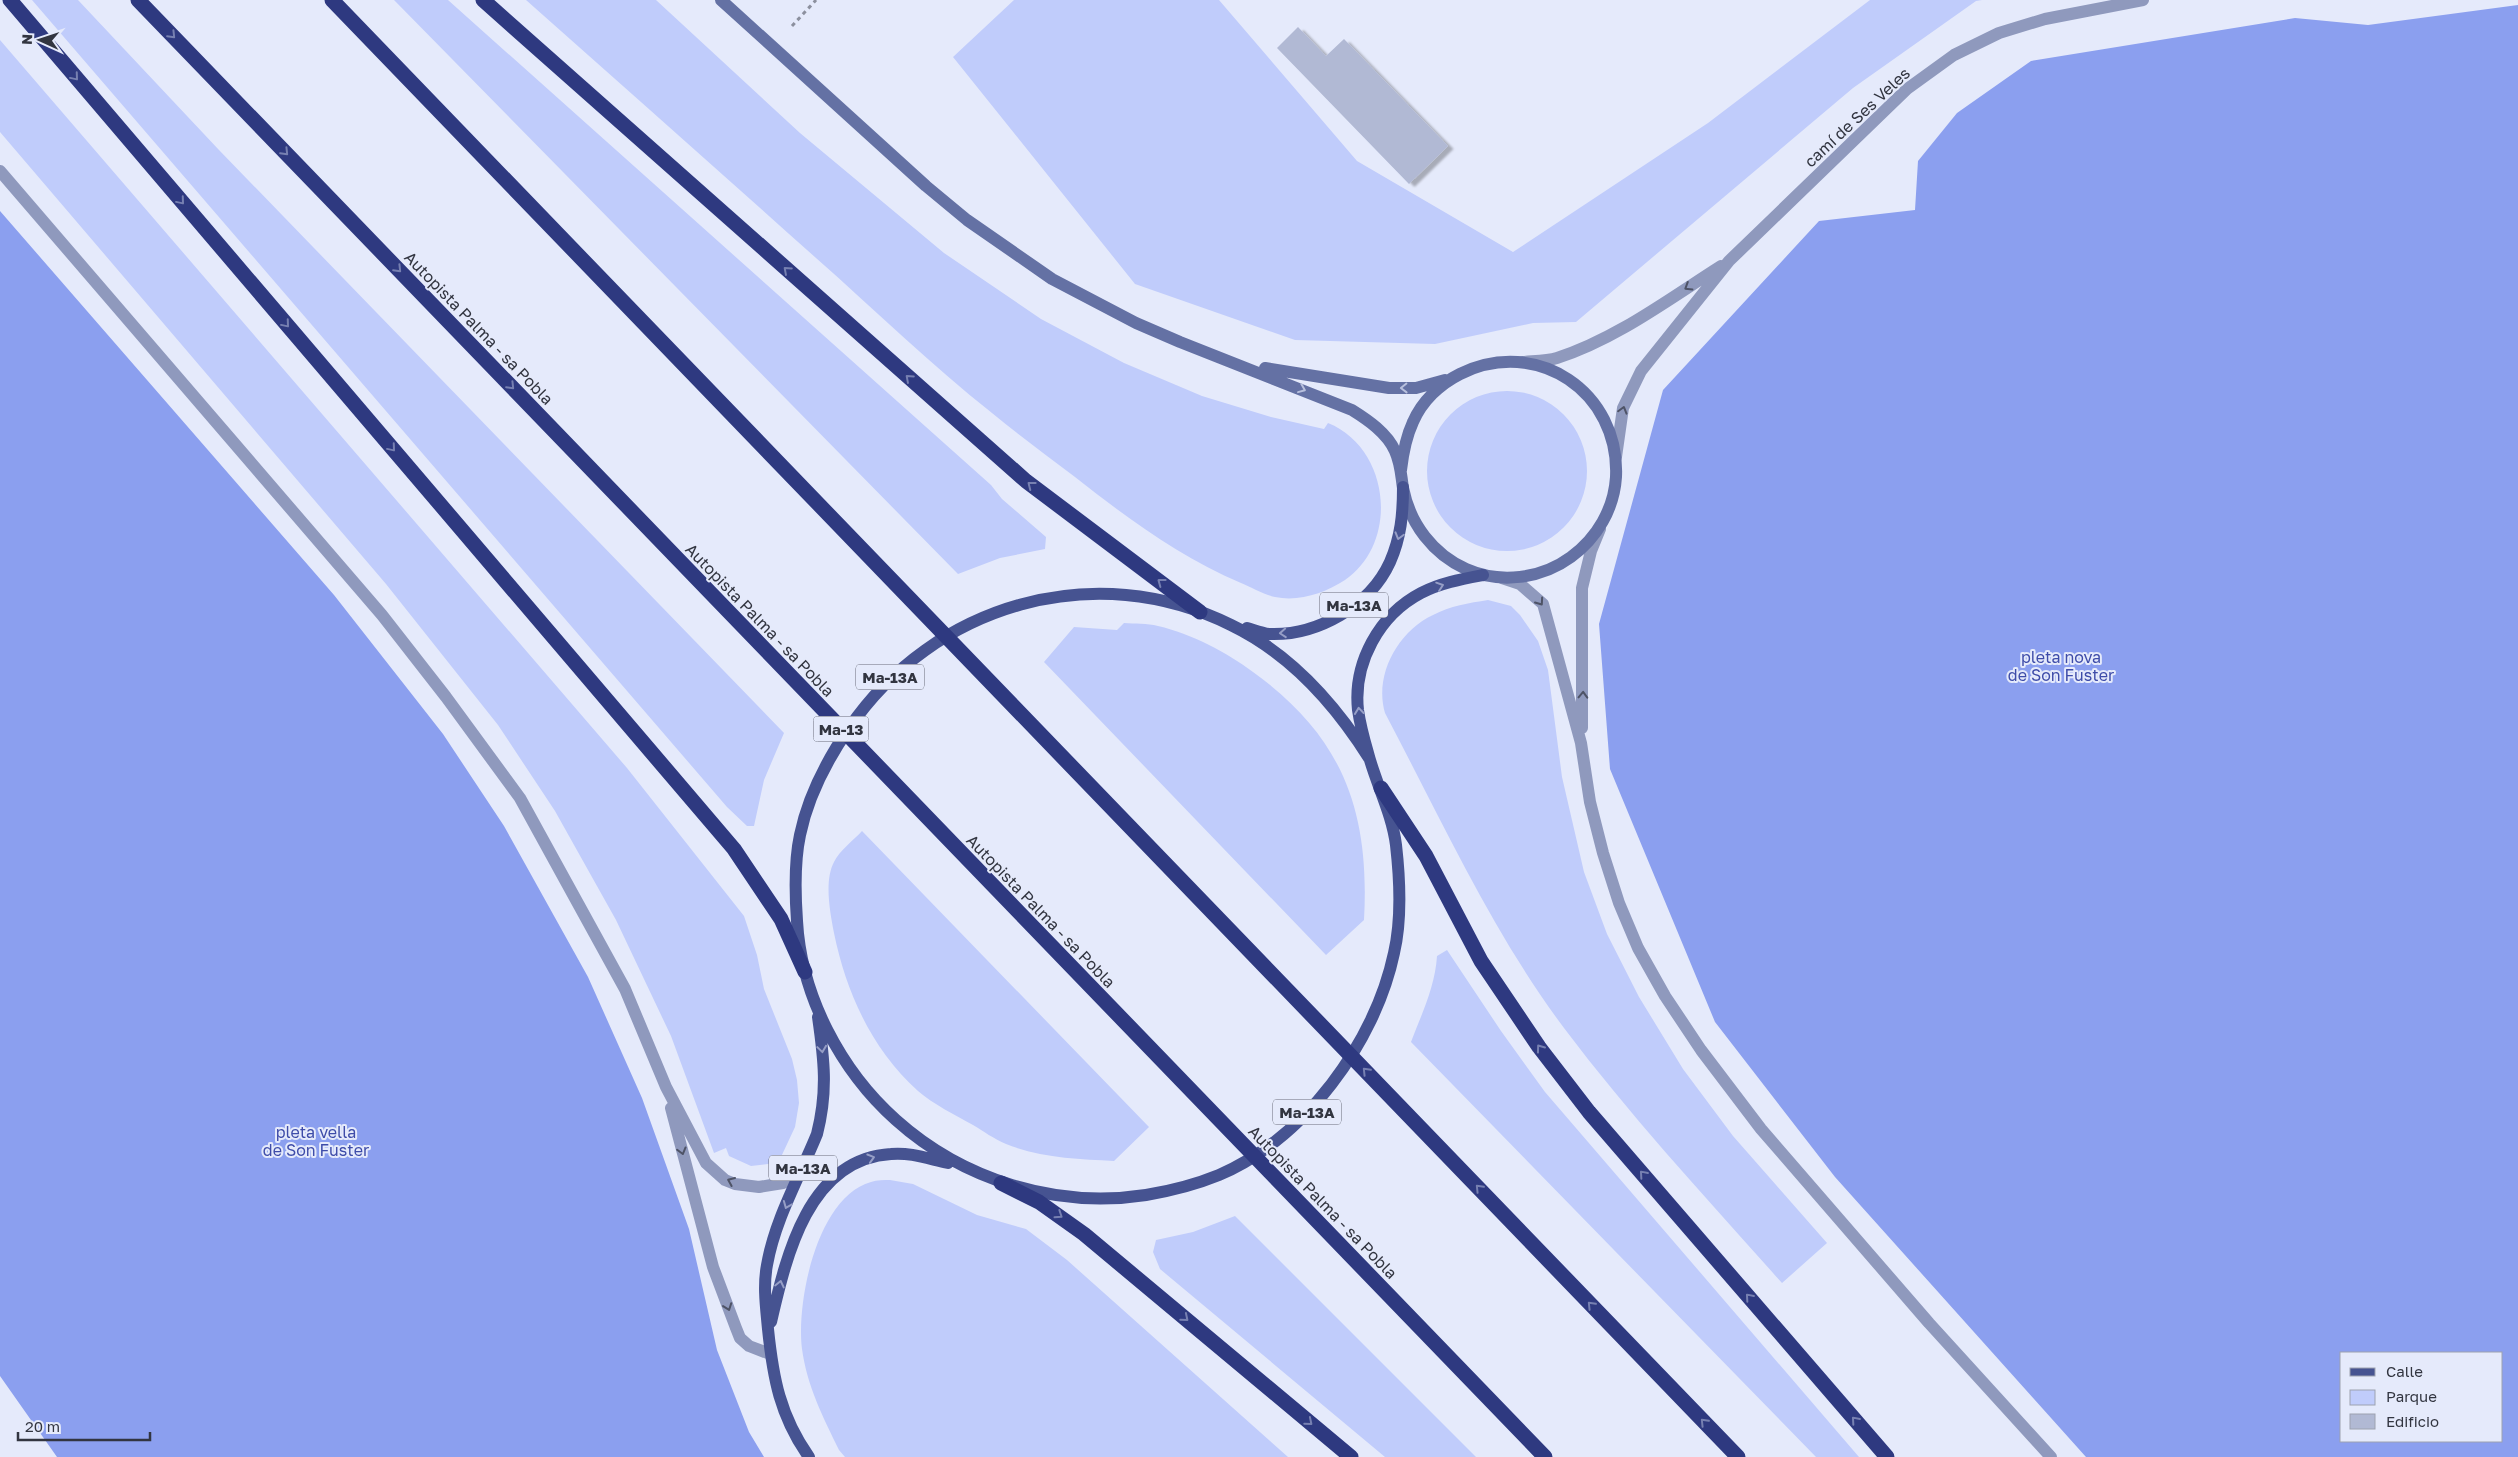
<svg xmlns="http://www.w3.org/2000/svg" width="2518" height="1457" viewBox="0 0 2518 1457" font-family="'Golos Text',sans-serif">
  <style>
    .green { fill: #c0ccfb }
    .forest { fill: #8b9fef; fill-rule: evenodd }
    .building { fill: #b1b9d4; filter: url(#shadow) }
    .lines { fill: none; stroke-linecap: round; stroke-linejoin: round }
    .path { stroke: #8c909e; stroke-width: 3; stroke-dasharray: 4 4; stroke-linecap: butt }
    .lane { stroke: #8f99bd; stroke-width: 12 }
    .street { stroke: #8f99bd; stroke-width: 12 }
    .secondary { stroke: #6471a4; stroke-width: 12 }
    .primary { stroke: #465391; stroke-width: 12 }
    .highway { stroke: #2e3980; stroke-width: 15 }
    .oneway { stroke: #7780b1 }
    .oneway2 { stroke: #4e5366 }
    .oneway3 { stroke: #b8c0dd }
    .oneway4 { stroke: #969ec6 }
    .labels { text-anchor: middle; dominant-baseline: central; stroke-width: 4; stroke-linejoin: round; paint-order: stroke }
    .shield { fill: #e5eafb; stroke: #686b78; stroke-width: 1 }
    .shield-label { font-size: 15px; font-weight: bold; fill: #323540 }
    .street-label { font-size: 16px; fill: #323540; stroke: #e5eafb }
    .park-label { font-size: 16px; fill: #3e4ca9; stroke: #e5eafb }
  </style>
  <defs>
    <filter id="shadow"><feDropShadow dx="5.5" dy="3" stdDeviation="1" flood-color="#0004"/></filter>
  </defs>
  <rect width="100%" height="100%" fill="#e5eafb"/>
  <!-- green -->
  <path class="green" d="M32 0H78L219 150 784 733 764 780 754 826H747L727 807Z
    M394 0H448L991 485 1002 499 1046 537 1045 549 1000 558 958 574Z
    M526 0H656L800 133 944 253 1041 319 1124 363 1202 396 1271 417 1324 429 1328 423C1390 448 1400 542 1345 580 1325 593 1299 602 1275 597 1264 595 1251 587 1241 583 1180 557 1127 518 1075 477 1047 456 1019 435 992 413 931 365 875 310 816 258 720 172 623 86 526 0Z
    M1014 0H1219L1357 161 1513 252 1708 123 1870 0H1982L1976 1 1853 88 1576 322 1533 323 1435 344 1295 340 1135 284 953 57Z
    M0 40 627 768 744 916 757 955 764 989 792 1059 797 1080 799 1103 795 1127 781 1157 768 1164 751 1166 729 1156 726 1148 714 1153 671 1036 616 920 555 811 498 725 386 584 0 132Z
    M1427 471a80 80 0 1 1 160 0a80 80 0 1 1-160 0Z
    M1488 600 1511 606 1520 615 1538 641 1548 670 1562 777 1584 872 1607 934 1639 997 1683 1069 1733 1136 1827 1243 1782 1283C1708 1200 1631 1117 1564 1028 1492 932 1441 819 1385 713 1374 676 1397 632 1433 615 1450 606 1469 603 1488 600Z
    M1124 623C1135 624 1147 623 1158 626 1192 634 1226 652 1253 672 1343 737 1370 811 1364 920L1326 955 1044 662 1074 627 1117 630Z
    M862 831 1149 1127 1114 1161C1078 1159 1040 1158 1006 1144 994 1139 983 1131 973 1125 955 1115 933 1104 918 1091 872 1050 846 992 834 933 830 912 824 881 834 862 839 851 854 840 862 831Z
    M1447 950 1501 1031 1545 1092 1859 1457H1816L1411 1042C1422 1013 1435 987 1437 956Z
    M890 1180 913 1184 977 1215 1026 1229 1067 1260 1288 1457H845L839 1450C823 1417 807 1386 802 1349 796 1302 817 1197 871 1182 877 1180 884 1180 890 1180Z
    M1235 1216 1476 1457H1385L1160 1269 1153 1252 1156 1240 1193 1232Z"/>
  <!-- forest -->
  <path class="forest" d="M2518 5V1457H2086L1835 1177 1715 1022 1610 769 1599 624 1663 390 1819 221 1915 210 1918 161 1957 113 2031 61 2295 18 2368 25ZM2502 1353V1441H2342V1353Z
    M0 211 334 595 443 734 504 826 588 977 642 1098 689 1229 717 1350 749 1432 764 1457H57L0 1376Z"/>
  <!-- building -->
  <path class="building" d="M1298 27 1326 56 1344 39 1448 146 1409 184 1277 48Z"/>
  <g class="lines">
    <!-- path -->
    <path class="path" d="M792 26 816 0"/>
    <!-- lane -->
    <path class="lane" d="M0 171 382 615 446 697 520 798 625 989 666 1087 706 1163 725 1180 735 1184 759 1187 783 1183 794 1177 802 1167
      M671 1108 713 1267 736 1328 740 1338 749 1346 770 1354"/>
    <!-- street -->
    <path class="street" d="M1523 362C1534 361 1547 361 1557 358 1616 339 1669 299 1721 266
      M1616 457 1623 408 1641 371 1729 261 1907 89 1954 55 1999 33 2045 19 2143 0
      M1502 578 1520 584 1543 604 1581 743 1590 802 1603 853 1619 903 1638 948 1665 996 1701 1050 1761 1129 1929 1323 2051 1457
      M1582 728V588L1591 551 1600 529"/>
    <!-- secondary -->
    <path class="secondary" d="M721 0 926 186 967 220 1052 279 1136 323 1180 342 1352 410C1368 420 1387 433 1395 451 1401 464 1401 476 1403 488 1410 524 1433 554 1466 569 1500 584 1541 579 1571 557 1597 538 1614 509 1616 477 1620 392 1537 336 1460 374 1440 384 1422 401 1413 422 1406 437 1403 453 1401 470
      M1265 368 1389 388H1416L1445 380"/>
    <!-- primary -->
    <path class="primary" d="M1247 628C1254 630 1262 633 1269 634 1317 636 1370 606 1390 562 1401 537 1403 514 1403 487
      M1369 758C1335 704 1289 653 1231 625 1095 557 934 604 849 728 827 760 808 796 800 835 794 863 795 893 797 921 801 996 841 1071 896 1120 963 1180 1056 1209 1146 1195 1170 1191 1197 1184 1219 1175 1305 1138 1375 1043 1394 953 1402 919 1400 880 1396 845 1392 813 1376 784 1368 753 1364 739 1360 724 1358 710 1353 663 1379 615 1421 593 1440 583 1462 579 1483 575
      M771 1322C786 1257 808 1159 891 1154 910 1152 929 1159 948 1163
      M809 1457C780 1416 773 1378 768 1329 766 1307 763 1286 767 1265 775 1219 800 1176 817 1134 828 1091 824 1059 818 1017"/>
    <!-- highway -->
    <path class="highway" d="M10 0 734 849 781 919 805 972
      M138 0 1545 1457
      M332 0 1738 1457
      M483 0 1026 481 1200 612
      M1381 788 1426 856 1481 961 1539 1047 1589 1112 1887 1457
      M1001 1183 1039 1202 1084 1234 1351 1457"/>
  </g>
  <!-- one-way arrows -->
  <defs><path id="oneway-chevron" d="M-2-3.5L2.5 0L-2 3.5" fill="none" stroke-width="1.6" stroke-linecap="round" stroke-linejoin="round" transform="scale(1.25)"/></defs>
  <g class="oneway">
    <use href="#oneway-chevron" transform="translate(172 35) rotate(46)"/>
    <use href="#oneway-chevron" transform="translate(75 77) rotate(50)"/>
    <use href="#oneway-chevron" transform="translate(285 152) rotate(46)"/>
    <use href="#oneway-chevron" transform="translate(181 201) rotate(50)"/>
    <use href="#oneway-chevron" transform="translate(398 269) rotate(46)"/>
    <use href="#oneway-chevron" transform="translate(787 270) rotate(-138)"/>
    <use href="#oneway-chevron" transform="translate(286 324) rotate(50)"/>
    <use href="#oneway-chevron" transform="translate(909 378) rotate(-138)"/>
    <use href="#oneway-chevron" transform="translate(511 386) rotate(46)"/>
    <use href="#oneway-chevron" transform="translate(392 448) rotate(50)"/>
    <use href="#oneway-chevron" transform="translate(1031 485) rotate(-142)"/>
    <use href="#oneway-chevron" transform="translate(1161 582) rotate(-143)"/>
    <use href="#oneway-chevron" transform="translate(1540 1048) rotate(-126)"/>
    <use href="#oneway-chevron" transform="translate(1366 1071) rotate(-134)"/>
    <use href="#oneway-chevron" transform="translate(1643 1174) rotate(-131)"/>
    <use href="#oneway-chevron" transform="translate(1479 1188) rotate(-134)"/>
    <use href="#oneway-chevron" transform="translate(1059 1215) rotate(34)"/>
    <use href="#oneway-chevron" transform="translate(1749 1297) rotate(-131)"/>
    <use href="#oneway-chevron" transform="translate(1591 1305) rotate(-134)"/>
    <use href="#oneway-chevron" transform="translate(1185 1318) rotate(40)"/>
    <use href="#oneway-chevron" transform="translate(1855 1420) rotate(-131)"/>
    <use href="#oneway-chevron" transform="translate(1309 1422) rotate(40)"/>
    <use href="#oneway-chevron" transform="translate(1704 1422) rotate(-134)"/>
  </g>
  <g class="oneway2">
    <use href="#oneway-chevron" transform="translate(1688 287) rotate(148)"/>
    <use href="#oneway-chevron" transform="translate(1623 410) rotate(-74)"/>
    <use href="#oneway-chevron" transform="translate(1540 602) rotate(55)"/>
    <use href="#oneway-chevron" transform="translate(1583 695) rotate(-88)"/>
    <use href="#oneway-chevron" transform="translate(682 1151) rotate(75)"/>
    <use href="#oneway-chevron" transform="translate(731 1181) rotate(-157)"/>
    <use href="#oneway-chevron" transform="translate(728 1307) rotate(70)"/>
  </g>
  <g class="oneway3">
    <use href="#oneway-chevron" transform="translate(1404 388) rotate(179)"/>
    <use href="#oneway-chevron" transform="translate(1302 389) rotate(22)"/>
  </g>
  <g class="oneway4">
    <use href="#oneway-chevron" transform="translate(1399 536) rotate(106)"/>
    <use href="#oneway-chevron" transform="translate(1440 586) rotate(-19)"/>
    <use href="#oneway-chevron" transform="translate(1283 633) rotate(176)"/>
    <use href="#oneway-chevron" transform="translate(1359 711) rotate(-96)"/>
    <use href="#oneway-chevron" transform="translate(822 1049) rotate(82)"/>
    <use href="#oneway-chevron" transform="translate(871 1158) rotate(-17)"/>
    <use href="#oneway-chevron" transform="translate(787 1205) rotate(112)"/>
    <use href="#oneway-chevron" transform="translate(780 1284) rotate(-77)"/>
  </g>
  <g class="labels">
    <!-- shield labels -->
    <g class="shield">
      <rect x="1320" y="592.5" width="68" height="25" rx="4"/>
      <rect x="856" y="664.5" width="68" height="25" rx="4"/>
      <rect x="813.5" y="716.5" width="55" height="25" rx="4"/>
      <rect x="1273" y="1099.5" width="68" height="25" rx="4"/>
      <rect x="769" y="1155.5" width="68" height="25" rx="4"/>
    </g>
    <g class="shield-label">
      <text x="1354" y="605">Ma-13A</text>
      <text x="890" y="677">Ma-13A</text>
      <text x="841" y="729">Ma-13</text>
      <text x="1307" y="1112">Ma-13A</text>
      <text x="803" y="1168">Ma-13A</text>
    </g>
    <!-- street labels -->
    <g class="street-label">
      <text transform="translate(1857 117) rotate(-43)">camí de Ses Veles</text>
      <text transform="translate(479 328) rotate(46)">Autopista Palma - sa Pobla</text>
      <text transform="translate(760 620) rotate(46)">Autopista Palma - sa Pobla</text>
      <text transform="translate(1041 911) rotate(46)">Autopista Palma - sa Pobla</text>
      <text transform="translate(1323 1202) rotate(46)">Autopista Palma - sa Pobla</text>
    </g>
    <!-- park labels -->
    <g class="park-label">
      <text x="2061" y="657">pleta nova<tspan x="2061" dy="18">de Son Fuster</tspan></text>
      <text x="316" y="1132">pleta vella<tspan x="316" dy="18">de Son Fuster</tspan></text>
    </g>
  </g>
  <!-- legend -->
  <rect x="2340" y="1352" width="162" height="90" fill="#e5eafb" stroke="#9da2b0"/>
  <rect x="2350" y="1368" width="25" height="8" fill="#465391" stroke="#9da2b0"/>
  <text x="2386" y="1377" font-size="15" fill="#323540">Calle</text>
  <rect x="2350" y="1390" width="25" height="15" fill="#c0ccfb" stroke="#9da2b0"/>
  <text x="2386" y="1402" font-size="15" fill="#323540">Parque</text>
  <rect x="2350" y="1414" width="25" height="15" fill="#b1b9d4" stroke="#9da2b0"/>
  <text x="2386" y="1427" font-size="15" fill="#323540">Edificio</text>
  <!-- north arrow -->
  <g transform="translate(40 40) rotate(273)" stroke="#e5eafb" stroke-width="4" paint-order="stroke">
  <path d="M0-4L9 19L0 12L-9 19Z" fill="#323540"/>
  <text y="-8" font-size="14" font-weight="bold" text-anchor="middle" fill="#323540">N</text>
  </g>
  <!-- scale -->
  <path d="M18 1432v8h132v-8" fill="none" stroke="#323540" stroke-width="2.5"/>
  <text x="25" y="1432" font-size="15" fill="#323540" stroke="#e5eafb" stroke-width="4" paint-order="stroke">20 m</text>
</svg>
